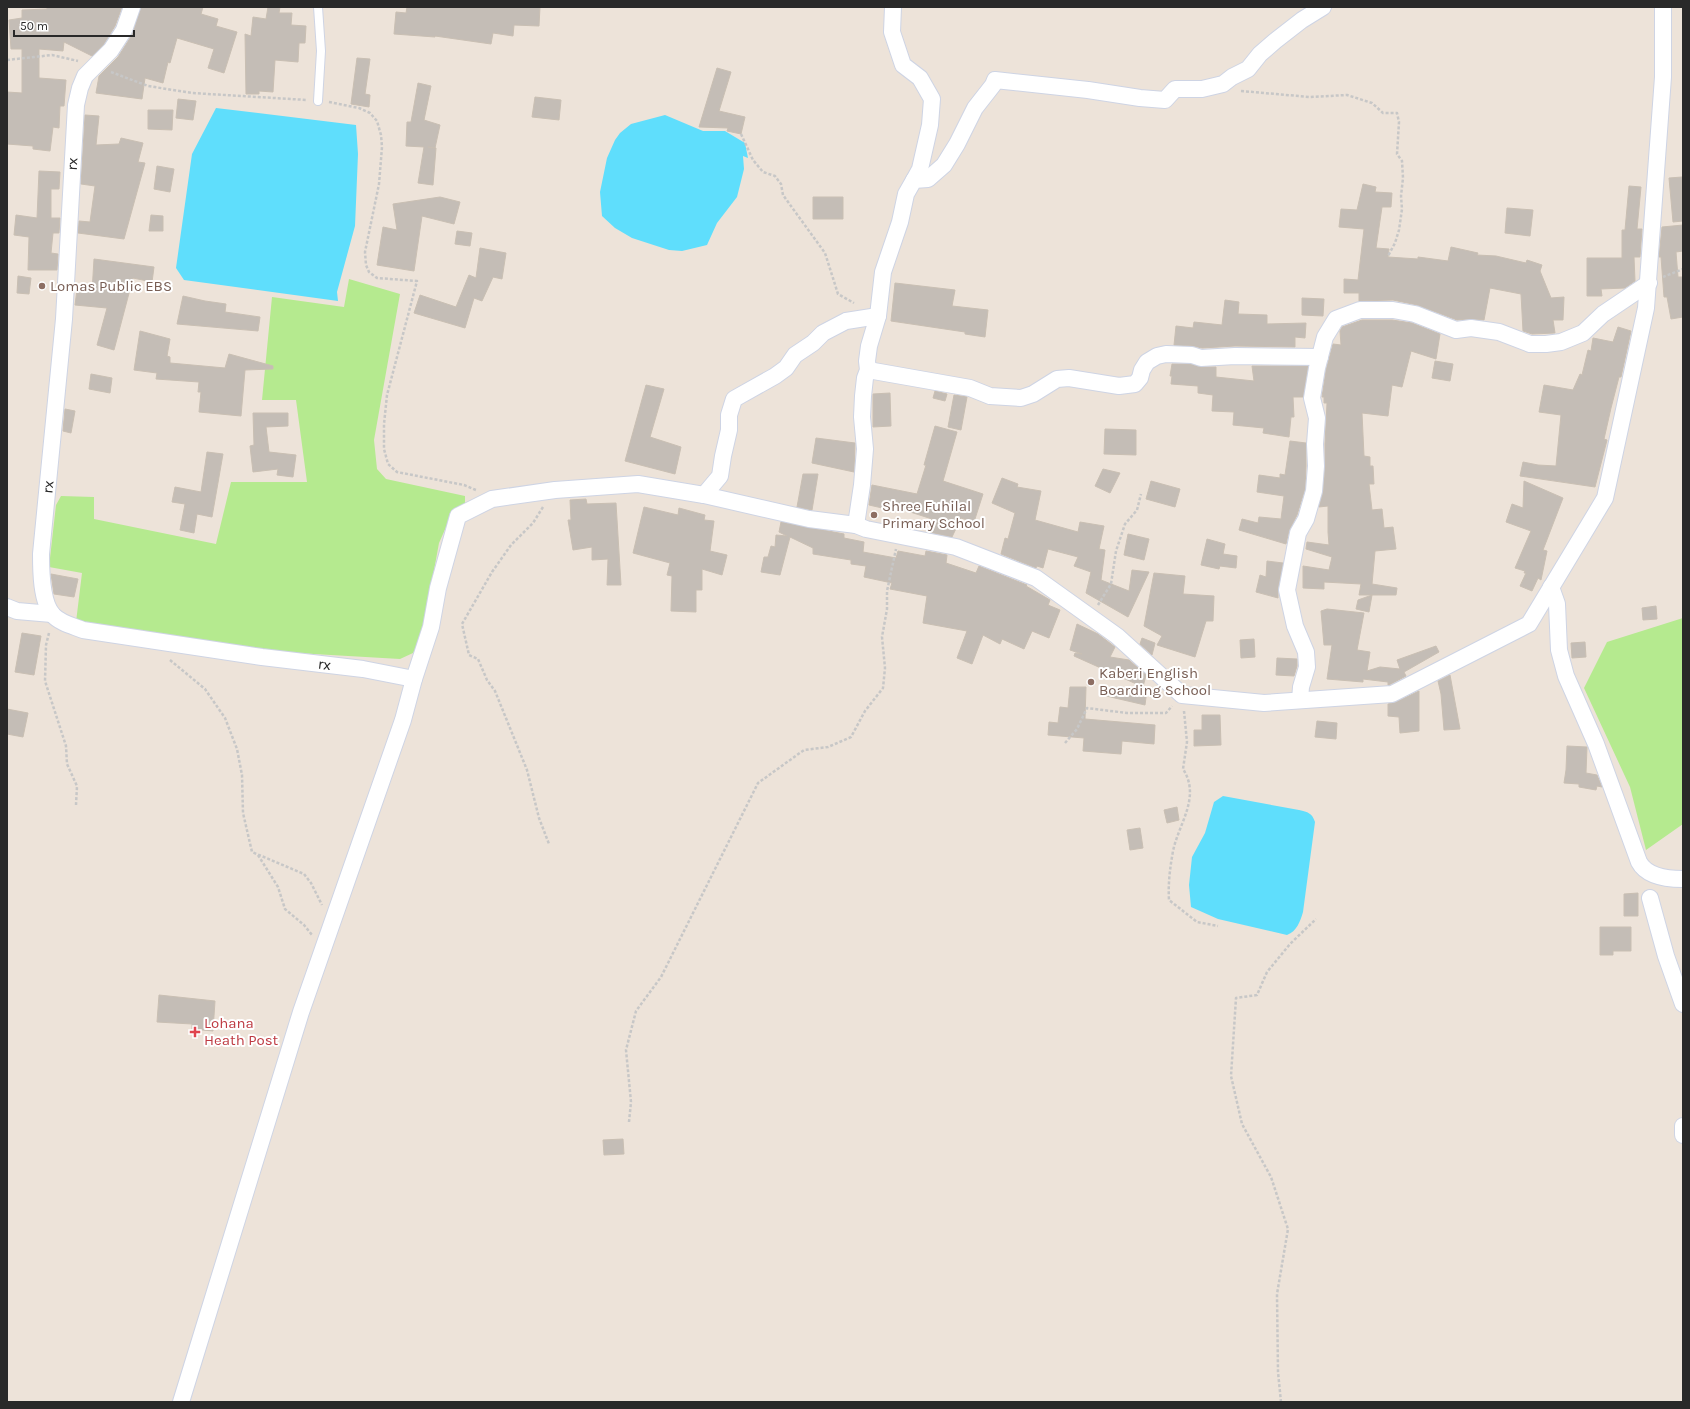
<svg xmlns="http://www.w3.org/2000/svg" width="1690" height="1409" viewBox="0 0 1690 1409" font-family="Karla,sans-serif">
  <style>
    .green { fill: #b5ea8f }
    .water { fill: #5fdefc }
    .building { fill: #c4bdb6; stroke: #c9bfb3 }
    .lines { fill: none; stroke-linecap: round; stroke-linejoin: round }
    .lane-casing { stroke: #ced4e4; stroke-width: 10 }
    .street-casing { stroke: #ced4e4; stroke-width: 18 }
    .path { stroke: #c7c7c7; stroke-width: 2.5; stroke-dasharray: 3 2; stroke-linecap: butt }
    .lane { stroke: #fff; stroke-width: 8 }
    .street { stroke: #fff; stroke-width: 16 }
    .education-dot { fill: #8d6e63; stroke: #fff; stroke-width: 1.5 }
    .health-dot { fill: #e0444e; stroke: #fff; stroke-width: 1.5 }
    .labels { text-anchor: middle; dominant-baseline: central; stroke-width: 4; stroke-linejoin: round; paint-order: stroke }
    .street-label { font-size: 15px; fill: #292929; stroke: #fff }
    .education-label { font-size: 15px; fill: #785e54; stroke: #fff; text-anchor: start }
    .health-label { font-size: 15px; fill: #be3a42; stroke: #fff; text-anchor: start }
  </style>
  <rect width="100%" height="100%" fill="#ede3d9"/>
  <!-- green -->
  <path class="green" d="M349 279 400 294 374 440 377 469 386 479 465 496V504L454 509 439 543 421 641 413 653 400 659 279 652 76 622 82 573 49 567 56 505 61 496 94 497V519L216 544 231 482H307L296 400H262L272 297 344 307Z
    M1683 618V824L1646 850 1630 787 1584 688 1607 642Z"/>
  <!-- water -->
  <path class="water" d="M216 108 356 125 358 154 355 226 337 292 338 301 184 280 176 268 192 154Z
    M665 115 703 131H725L745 143 748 158 743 156 744 169 737 197 717 223 707 245 682 251 669 250 632 238 615 228 602 216 600 192 607 158 615 140 620 133 631 124Z
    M1223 796 1299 810C1308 812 1312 813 1315 822L1303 912C1300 922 1297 931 1287 935L1218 919 1191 907 1189 885 1192 857 1205 833 1214 802Z"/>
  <!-- building -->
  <path class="building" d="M47 7H122L115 26 104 44 92 56 64 42 63 51 39 49V78L66 80 64 106H60L59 128 53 127 50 151 33 149V146L7 144V92L22 93V49H11L9 20 22 18V10L47 9Z
    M141 7H203L201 14 218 19 216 26 237 32 224 73 208 68 214 49 177 38 170 63 168 62 163 83 145 78 142 99 96 93 99 76 118 57 132 35Z
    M268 7H280L279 13H292L291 25 306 26 305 43H299L298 62 275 60 273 92 259 91V94H246L245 34 251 36 253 17 266 19Z
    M407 7H540L539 26 514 25 513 36 493 33 491 44 435 36V37L394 34 396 12 406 13Z
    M357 58 370 59 365 94 370 95 369 107 351 104Z
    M717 68 731 72 719 111 745 117 741 134 727 131 728 128 699 127Z
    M418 83 431 86 424 120 440 125 435 148 428 147 436 148 433 185 418 183 424 147 406 146 407 122H411Z
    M535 97 561 100 559 120 532 117Z
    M178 99 196 101 193 120 176 118Z
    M148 110H173L172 130 148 129Z
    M85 115 99 116 96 145 119 144 121 138 143 143 138 162 145 163 124 239 78 233 79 221 90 222 95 186 81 184Z
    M157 166 174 169 170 192 154 189Z
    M39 171 60 172 59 189H51V218H60L59 233H53L51 253 58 254 57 270H28L29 237 14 235 16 215 37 218Z
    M1682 177 1683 221 1673 222 1669 178Z
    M1363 184 1376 187 1375 192 1392 193 1391 207H1382L1376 248 1389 249 1388 257 1418 259V257L1448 261 1451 247 1478 253 1477 255 1496 256 1526 263 1527 260 1542 265 1540 271 1551 298 1564 297 1563 320H1553L1555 333 1532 334 1523 331 1521 294 1490 288 1484 320 1470 319 1457 320 1417 305 1393 300 1359 301V293H1344V279L1358 280 1364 229 1339 227 1341 209 1357 210Z
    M1629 186 1641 187 1637 229H1642L1640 257H1634L1635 281 1625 288 1601 289 1602 296H1587V258H1622V230H1625Z
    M440 197 460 202 454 224 422 216 414 271 377 265 383 227 397 230 393 204Z
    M813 197H843V219H813Z
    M1507 208 1533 210 1530 236 1505 233Z
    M151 215 163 216V231H149Z
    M1683 225V251L1676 252 1678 277H1683V317L1671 319 1667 297H1664L1661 257H1659L1662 227Z
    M457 231 472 233 470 246 455 244Z
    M480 248 506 253 502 279 493 277 482 301 474 298 465 328 414 313 420 295 456 307 469 275 476 278Z
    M94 259 154 267 152 282 133 278 114 350 97 345 107 308 75 305 77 290 92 292Z
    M18 276 31 278 29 294 17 293Z
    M895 283 955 290 952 306 988 310 985 337 965 334V332L891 321Z
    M183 296 205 301 226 304 225 312 260 317 258 331 177 324Z
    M1302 298 1324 299 1323 316 1302 315Z
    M1225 300 1239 302 1238 314 1267 315V324L1306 323 1305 338 1295 337V347L1235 346 1202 348 1193 346 1174 345 1176 326 1193 328 1194 322 1222 325Z
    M1362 320H1392L1412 323 1440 334 1436 359 1411 351 1402 387 1392 385 1388 416 1362 413 1364 456 1370 457V466H1373L1374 484H1369L1372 510 1382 509 1384 528 1393 527 1396 549 1375 551 1372 584 1397 588 1396 595H1359L1361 584 1324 582V589L1303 588V566L1329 570 1332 557 1306 549 1307 542 1329 545 1328 532V506L1319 507 1323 492 1325 467V444L1327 403H1324V397H1322L1326 370 1333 344 1341 345 1340 331 1342 327Z
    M1618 327 1631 331 1621 377H1619L1611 408 1604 439 1607 440 1595 487 1520 476 1523 462 1538 465 1556 466 1561 415 1539 412 1544 385 1573 390 1580 374 1582 375 1588 350 1591 351 1593 338 1613 342Z
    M140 331 170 339 167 356 170 357V363L225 368 229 354 273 366V369L245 370 241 416 199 412 201 392H198L199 382 156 379 157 373 134 370Z
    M1435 361 1453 364 1450 381 1432 378Z
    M1172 364H1190L1201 367H1216V377L1254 381 1252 366H1308L1303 397H1293L1294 417H1291L1289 437 1263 433 1264 428 1233 425 1234 412 1212 411 1213 395 1198 393V386L1171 384 1172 376H1170Z
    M91 374 112 378 110 393 89 389Z
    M646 385 664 389 650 437 681 447 675 474 625 461Z
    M935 391 947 394 945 401 933 398Z
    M890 393 891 426 873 427V394Z
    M954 395 967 397 961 430 948 427Z
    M65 409 75 411 71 433 63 431Z
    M253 413H288V426L266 427 269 452 296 455 293 477 277 475 278 469 253 472 250 446 254 445Z
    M935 426 957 432 943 481 983 494 974 522 961 518 952 537 928 532 932 519 901 509 900 512 869 505 872 485 917 494 926 465H924Z
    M1105 429 1136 430V455L1104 454Z
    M816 438 855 443 854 472 812 463Z
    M1290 441 1306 443V466L1305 489 1297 515 1289 531 1286 544 1239 530 1242 519 1258 523 1259 517 1281 519 1284 496 1257 492 1259 475 1280 478V474L1285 475Z
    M207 452 223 454 212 517 197 514 194 533 180 530 185 504 172 502 175 487 201 492Z
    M1103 469 1120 473 1110 493 1095 486Z
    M803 474H818L812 510 797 507Z
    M1002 478 1018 484 1017 487 1041 491 1035 520 1078 532 1080 522 1104 526 1099 549 1105 550 1101 580 1129 591 1132 570 1149 572 1128 617 1086 593 1091 572 1074 566 1078 557 1048 549 1043 568 1037 566 1036 568 1001 554 1005 538 1008 539 1015 513 992 503Z
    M1151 481 1180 489 1175 507 1146 499Z
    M1524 481 1563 498 1543 550 1547 551 1541 580 1538 578 1532 591 1520 586 1526 573H1524L1525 571 1515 568 1531 531 1506 522 1512 504 1523 508Z
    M586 499 587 504 616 503 621 585H607L608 559 592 560V547L573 550 568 520H571L570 500Z
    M644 507 678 515 679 508 705 515 704 520 714 521 710 551 727 555 722 575 702 569V590H696V612L671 611 672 576 667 575 670 563 633 553Z
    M781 522 844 534V538L864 542 863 552 896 558 898 551 925 556 926 551 947 555 946 563 976 573 979 566 1027 585 1026 586 1050 600 1048 605 1060 610 1049 638 1032 631 1024 649 1002 639 1000 644 983 635 972 664 957 658 967 631 923 623 927 596 890 589 892 583 864 577 866 566 851 564V560L813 554V548L790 537 780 575 761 572 764 557H768L771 546 775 547 776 535 787 536 779 532Z
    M1128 534 1149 539 1144 560 1124 555Z
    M1207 539 1225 544 1223 554 1237 556 1236 568 1220 566 1219 569 1201 565Z
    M1267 561 1283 563 1278 588V598L1256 592 1260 575 1266 577Z
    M1154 573 1185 576 1183 594 1214 596 1213 621H1206L1195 657 1157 645 1162 636 1144 626Z
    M51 574 78 579 74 597 54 594Z
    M1372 595 1369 612 1356 609 1358 600Z
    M1656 606 1657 619 1643 620 1642 608Z
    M1327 609 1364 613 1357 650 1370 652 1367 671 1380 667 1400 669 1397 660 1436 646 1439 652 1404 672 1406 676 1389 685H1388V682L1363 679V682L1327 679 1332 645H1324L1321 611Z
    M1077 624 1098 634 1115 647 1110 657 1129 660 1146 675 1143 687 1074 656 1075 653 1082 654 1070 650Z
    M22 633 41 636 34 675 15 672Z
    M1142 638 1155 643 1152 655 1140 644Z
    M1254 639 1255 657 1241 658 1240 640Z
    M1585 642 1586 657 1572 658 1571 643Z
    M1277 658 1297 659V666L1294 676 1276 675Z
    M1450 675 1460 729 1444 730 1441 694 1438 681Z
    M1070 687H1086L1085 719 1155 725 1154 744 1122 741 1121 754 1083 751 1084 738 1048 735 1049 722 1058 723 1060 707 1068 708Z
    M1103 688 1147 690 1145 705 1102 695Z
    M1419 691V731L1400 733 1399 717 1388 716V704L1396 702Z
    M7 709 28 713 23 737 7 734Z
    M1202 715H1220L1221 745 1194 746V730H1202Z
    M1317 721 1337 723 1336 739 1315 737Z
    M1567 746 1587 747 1586 773 1597 775 1602 787 1597 786 1596 790 1579 787V784L1564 783 1566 770Z
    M1177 807 1179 820 1167 823 1164 810Z
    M1140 828 1143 848 1130 850 1127 830Z
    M1638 893V916H1624V894Z
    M1600 927H1631V951H1613V955H1600Z
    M159 995 215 1001 213 1031 192 1029V1024L157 1022Z
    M623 1139 624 1154 604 1155 603 1140Z"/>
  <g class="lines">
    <!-- lane casing -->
    <g class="lane-casing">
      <path id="lane" d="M318 7 321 51 318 101"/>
    </g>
    <!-- street casing -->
    <g class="street-casing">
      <g id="street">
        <path id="s1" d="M132 7 124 30 111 50 85 76 80 88 76 105 64 319 41 554C41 570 41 602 53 615 60 623 73 626 83 630L262 657 363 669 414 679"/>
        <path d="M893 7 892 32 903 65 920 78 932 99 930 125 920 169 914 180"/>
        <path d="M868 370 970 388 990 396 1021 398 1033 394 1057 379 1069 378 1119 386 1135 384 1140 378 1142 370 1147 362 1157 356 1166 354 1192 355 1201 358 1235 356 1320 357"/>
        <path d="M704 495 720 476 723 456 729 430V415L734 399 775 376 786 368 795 355 813 343 823 333 846 321 878 316"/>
        <path d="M856 525 862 485 865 449 862 417 863 396 865 378 868 370 867 361 869 346 878 316 883 272 900 222 906 194 914 180 928 179 944 165 957 144 975 108 993 85 995 80 1088 90 1140 98 1165 100 1175 89H1202L1223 84 1232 77 1248 69 1260 54 1275 41 1302 20 1323 7"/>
        <path d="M1551 587 1557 604 1559 650 1566 676 1596 744 1639 862C1647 877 1667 879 1683 879"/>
        <path d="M7 607 17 611 52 614"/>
        <path d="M1300 700 1301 687 1307 667 1306 652 1295 626 1287 590 1298 533 1306 519 1314 491 1316 466 1315 444 1317 418 1312 398 1317 368 1325 337 1336 319 1360 310H1393L1415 314 1456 330 1471 328 1499 332 1530 344H1546L1561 342 1583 333 1603 314 1649 283"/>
        <path d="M1650 898 1666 956 1683 1004"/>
        <path d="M1683 1126V1135"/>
        <path d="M181 1402 301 1012 403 720 414 679 431 627 438 588 458 516 492 499 555 490 638 484 704 495 809 519 856 525 866 529 956 547 1036 578 1117 636 1182 695 1264 703 1392 694 1529 624 1605 498 1646 308 1663 77V7"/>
      </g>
    </g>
    <!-- path -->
    <path class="path" d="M7 60 52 55 78 61
      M111 72 148 86 192 93 307 100
      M1241 91 1310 97 1347 95 1372 103 1383 113H1397L1399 122 1397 154 1402 161 1403 178 1401 196 1402 209 1399 230 1395 243 1388 256
      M329 102 359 108 370 113 377 121 381 135 382 147 379 184 365 252 366 265 369 272 377 278 417 281 387 395 384 424V449L388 464 397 472 464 485 476 490
      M741 134 753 160 763 172 775 176 781 184 783 195 825 253 838 294 854 303
      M1663 277 1683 269
      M543 507 533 523 511 545 492 572 462 624 469 655 478 659 487 680 495 691 527 770 539 818 549 844
      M1098 605 1111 584 1116 551 1125 524 1137 510 1141 494
      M49 633 46 645 45 681 66 746 67 764 77 786 76 805
      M170 660 205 689 225 718 237 749 242 775 243 813 252 852 304 874 311 883 322 905
      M1184 711 1187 742 1183 769C1201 797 1179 823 1173 851 1170 868 1168 883 1169 900L1197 922 1218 926
      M1065 743 1077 729 1087 708 1127 713H1166L1172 706
      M258 855 278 887 285 909 304 925 312 935
      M629 1122 631 1102 626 1050 636 1011 661 977 758 783 804 750 828 747 851 737 865 711 883 688 885 668 882 637 887 609V591L896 549
      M1281 1402 1278 1372 1277 1294 1288 1229 1271 1177 1242 1124 1231 1076 1236 998 1257 995 1267 972 1290 944 1316 919"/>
    <!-- lane -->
    <use href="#lane" class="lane"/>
    <!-- street -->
    <use href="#street" class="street"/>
  </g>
  <!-- markers -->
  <g class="education-dot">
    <circle cx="42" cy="286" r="4"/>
    <circle cx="874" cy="515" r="4"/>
    <circle cx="1091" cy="682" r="4"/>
  </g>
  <path class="health-dot" d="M193 1026h4v4h4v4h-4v4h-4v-4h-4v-4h4z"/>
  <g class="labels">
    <!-- street labels -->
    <g class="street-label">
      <text transform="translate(72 164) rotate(-87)">rx</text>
      <text transform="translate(48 487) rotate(-84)">rx</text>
      <text stroke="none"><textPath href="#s1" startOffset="907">rx</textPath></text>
    </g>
    <!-- education labels -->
    <g class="education-label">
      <text x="50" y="286">Lomas Public EBS</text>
      <text x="882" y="506">Shree Fuhilal<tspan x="882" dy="17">Primary School</tspan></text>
      <text x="1099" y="673">Kaberi English<tspan x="1099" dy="17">Boarding School</tspan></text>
    </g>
    <!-- health labels -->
    <g class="health-label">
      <text x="204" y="1023">Lohana<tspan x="204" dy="17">Heath Post</tspan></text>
    </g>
  </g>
  <!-- border -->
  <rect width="1690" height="1409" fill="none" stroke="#292929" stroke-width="16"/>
  <!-- scale -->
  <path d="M14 30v6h120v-6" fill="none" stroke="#292929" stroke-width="2"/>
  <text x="20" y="30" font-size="12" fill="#292929" stroke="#ffffff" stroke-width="3" paint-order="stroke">50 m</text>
</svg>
